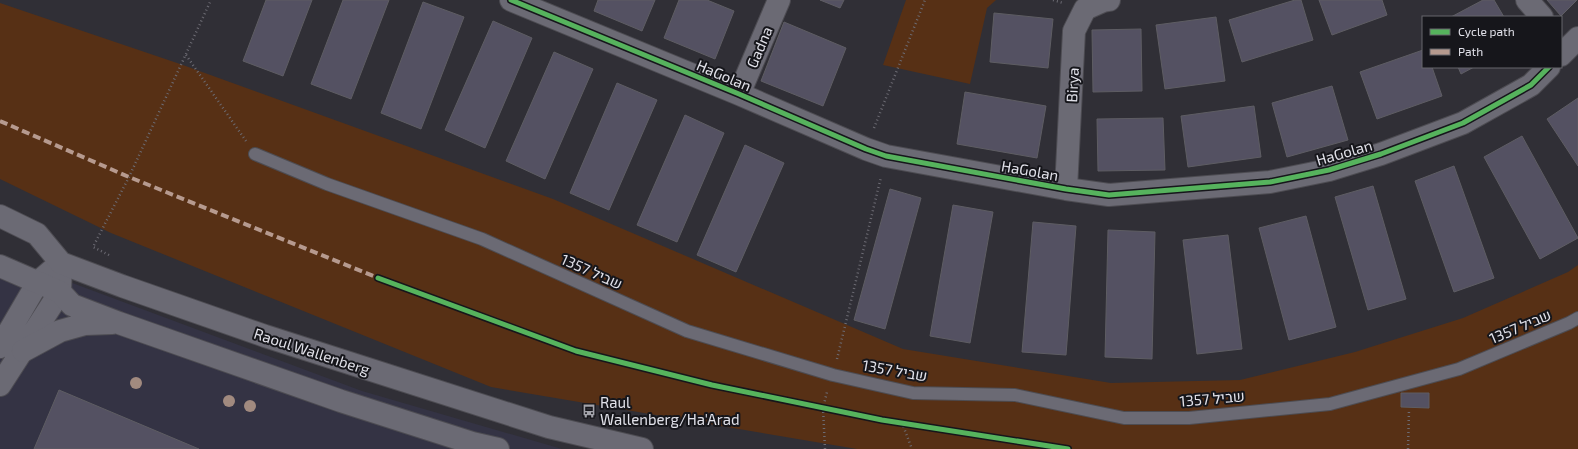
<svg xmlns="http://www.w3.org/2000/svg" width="1578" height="449" viewBox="0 0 1578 449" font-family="'Exo 2',Heebo,sans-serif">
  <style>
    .built { fill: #343344 }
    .green { fill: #573015 }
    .building { fill: #545162; stroke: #5e5d63 }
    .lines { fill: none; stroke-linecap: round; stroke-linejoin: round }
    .service-casing { stroke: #4d4c52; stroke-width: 14 }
    .minor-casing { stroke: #4d4c52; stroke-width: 24 }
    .tertiary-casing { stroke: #4d4c52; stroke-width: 24 }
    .path { stroke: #6c6b73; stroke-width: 2.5; stroke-dasharray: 1 3; stroke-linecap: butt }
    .service { stroke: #6b6a74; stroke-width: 12 }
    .minor { stroke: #6b6a74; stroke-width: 22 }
    .tertiary { stroke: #6b6a74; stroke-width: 22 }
    .quiet { stroke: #b69a8f; stroke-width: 4; stroke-dasharray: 8 4; stroke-linecap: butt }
    .cycleway-casing { stroke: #16161b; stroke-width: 8 }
    .cycleway { stroke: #56b35d; stroke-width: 5 }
    .tree { fill: #a18a7f }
    .labels { text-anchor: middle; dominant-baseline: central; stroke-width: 4; stroke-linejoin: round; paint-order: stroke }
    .street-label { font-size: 15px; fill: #e1e1e9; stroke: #16161b }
    .poi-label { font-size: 15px; fill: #e1e1e9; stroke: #16161b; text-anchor: start }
  </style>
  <rect width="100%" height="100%" fill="#302f36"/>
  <!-- built -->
  <path class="built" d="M0 254 16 262 362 391 562 449H0Z"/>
  <!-- green -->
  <path class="green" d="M906 0H996L987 8 970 84 883 65Z
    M0 3 180 64 553 199 903 349 1111 383 1240 380 1355 352 1463 318 1568 272 1578 265V449H857L491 387 111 233 0 179Z"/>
  <!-- building -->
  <path class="building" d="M266 0H312L283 76 243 61Z
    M343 0H389L351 99 311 84Z
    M598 0H655L642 31 594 11Z
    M679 0H707L734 11 715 59 664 38Z
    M820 0H844L840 8Z
    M1295 0H1301L1313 40 1242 62 1229 20Z
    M1319 0H1382L1387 15 1332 35Z
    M1483 0H1494L1504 17H1451Z
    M1547 0H1577L1561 16Z
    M423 2 464 17 421 129 381 113Z
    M994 13 1053 19 1048 68 990 62Z
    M1216 17 1225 81 1165 89 1156 25Z
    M493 21 532 38 485 148 445 130Z
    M784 22 846 48 823 106 761 81Z
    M1141 29 1142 91 1093 92 1092 30Z
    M1423 50V67H1432L1442 96 1377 119 1360 72Z
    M554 52 593 69 545 179 506 161Z
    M1458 67H1474L1461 74Z
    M617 83 657 100 609 210 570 193Z
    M1332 86 1348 140 1287 157 1272 103Z
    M965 92 1046 106 1037 158 957 144Z
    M1578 98V166L1547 119Z
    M1254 106 1261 157 1188 167 1181 116Z
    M685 115 724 133 677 242 637 225Z
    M1163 118 1165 170 1098 171 1097 119Z
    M1522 136 1578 238 1540 259 1484 157Z
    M745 145 784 163 736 272 697 255Z
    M1454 166 1494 278 1454 292 1415 181Z
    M1373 186 1406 299 1368 310 1335 197Z
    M890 189 921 198 885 329 854 320Z
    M953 205 993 212 970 343 930 336Z
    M1306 216 1336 327 1289 340 1259 228Z
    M1033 222 1076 226 1066 355 1022 352Z
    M1108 230 1155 232 1152 359 1105 357Z
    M1228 235 1242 349 1197 354 1183 240Z
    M59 390 199 449H34Z
    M1401 393H1429V408L1401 407Z"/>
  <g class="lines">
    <!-- service casing -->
    <g class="service-casing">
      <path id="service" d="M255 154 327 184 482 239 687 331 833 375 913 393 1015 395 1124 418H1189L1330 404 1459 369 1569 323 1578 318"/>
    </g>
    <!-- minor casing -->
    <g class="minor-casing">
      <path id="minor" d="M511 0 739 94 866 149 886 156 1066 189 1109 195 1270 182 1329 170 1381 154 1463 123 1531 85 1549 67
        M1527 0 1542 17
        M1561 55 1578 38
        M739 94 779 0
        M1066 189 1074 31 1085 9 1103 1 1109 0
        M0 347 38 282 52 270
        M0 385 60 292 61 263"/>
    </g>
    <!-- tertiary casing -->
    <g class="tertiary-casing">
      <path id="tertiary" d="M0 216 37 234 61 263 122 286 265 336 549 427 642 449
        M0 266 60 292 72 305 119 323 341 401 472 443 498 449
        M23 351 60 331 85 324 112 323"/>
    </g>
    <!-- path -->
    <path class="path" d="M1053 0 1063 3
      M186 55 246 141
      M874 128 925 0
      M109 255 93 247 129 177 211 0
      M837 359 881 177
      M902 423 912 449
      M825 449 823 408 827 392
      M1408 449 1409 410"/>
    <!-- service -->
    <use href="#service" class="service"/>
    <!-- minor -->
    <use href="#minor" class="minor"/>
    <!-- tertiary -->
    <use href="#tertiary" class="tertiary"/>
    <!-- quiet -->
    <path class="quiet" d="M0 121 129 177 381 279"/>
    <!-- cycleway casing -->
    <g class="cycleway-casing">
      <path id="cycleway" d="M511 0 739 94 866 149 886 156 1066 189 1109 195 1270 182 1329 170 1381 154 1463 123 1531 85 1549 67
        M378 278 576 351 712 385 882 420 1068 449"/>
    </g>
    <!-- cycleway -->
    <use href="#cycleway" class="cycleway"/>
  </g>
  <!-- trees -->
  <g class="tree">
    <circle cx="136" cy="383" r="6"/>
    <circle cx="229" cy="401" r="6"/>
    <circle cx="250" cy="406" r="6"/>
  </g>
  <!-- icons -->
  <defs>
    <g id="bus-bare" transform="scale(1.08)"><path d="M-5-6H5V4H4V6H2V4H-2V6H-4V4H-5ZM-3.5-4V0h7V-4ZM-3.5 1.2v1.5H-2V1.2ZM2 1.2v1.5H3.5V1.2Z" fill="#a3a3aa" stroke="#16161b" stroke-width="2.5" paint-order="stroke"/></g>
  </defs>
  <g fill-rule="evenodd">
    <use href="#bus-bare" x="589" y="411"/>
  </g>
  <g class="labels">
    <!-- street labels -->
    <g class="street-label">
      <text transform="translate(759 47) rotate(-67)">Gadna</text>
      <text transform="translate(724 75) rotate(23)">HaGolan</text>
      <text transform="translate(1072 85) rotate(-87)">Birya</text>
      <text transform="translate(1344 152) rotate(-16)">HaGolan</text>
      <text transform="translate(1030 170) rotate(10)">HaGolan</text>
      <text transform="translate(592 271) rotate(24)">שביל 1357</text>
      <text transform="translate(1520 326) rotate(-23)">שביל 1357</text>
      <text transform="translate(312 351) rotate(18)">Raoul Wallenberg</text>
      <text transform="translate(895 370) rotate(10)">שביל 1357</text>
      <text transform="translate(1212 398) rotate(-5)">שביל 1357</text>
    </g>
    <!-- poi labels -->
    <g class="poi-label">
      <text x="600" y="402">Raul<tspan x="600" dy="17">Wallenberg/Ha'Arad</tspan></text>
    </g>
  </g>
  <!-- legend -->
  <rect x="1422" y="16" width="140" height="52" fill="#16161b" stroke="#67676d"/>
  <rect x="1430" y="29" width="20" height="6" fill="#56b35d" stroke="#67676d"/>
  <text x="1458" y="36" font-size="12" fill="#e1e1e9">Cycle path</text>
  <rect x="1430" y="49" width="20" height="6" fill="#b69a8f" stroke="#67676d"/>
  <text x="1458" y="56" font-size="12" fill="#e1e1e9">Path</text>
</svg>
